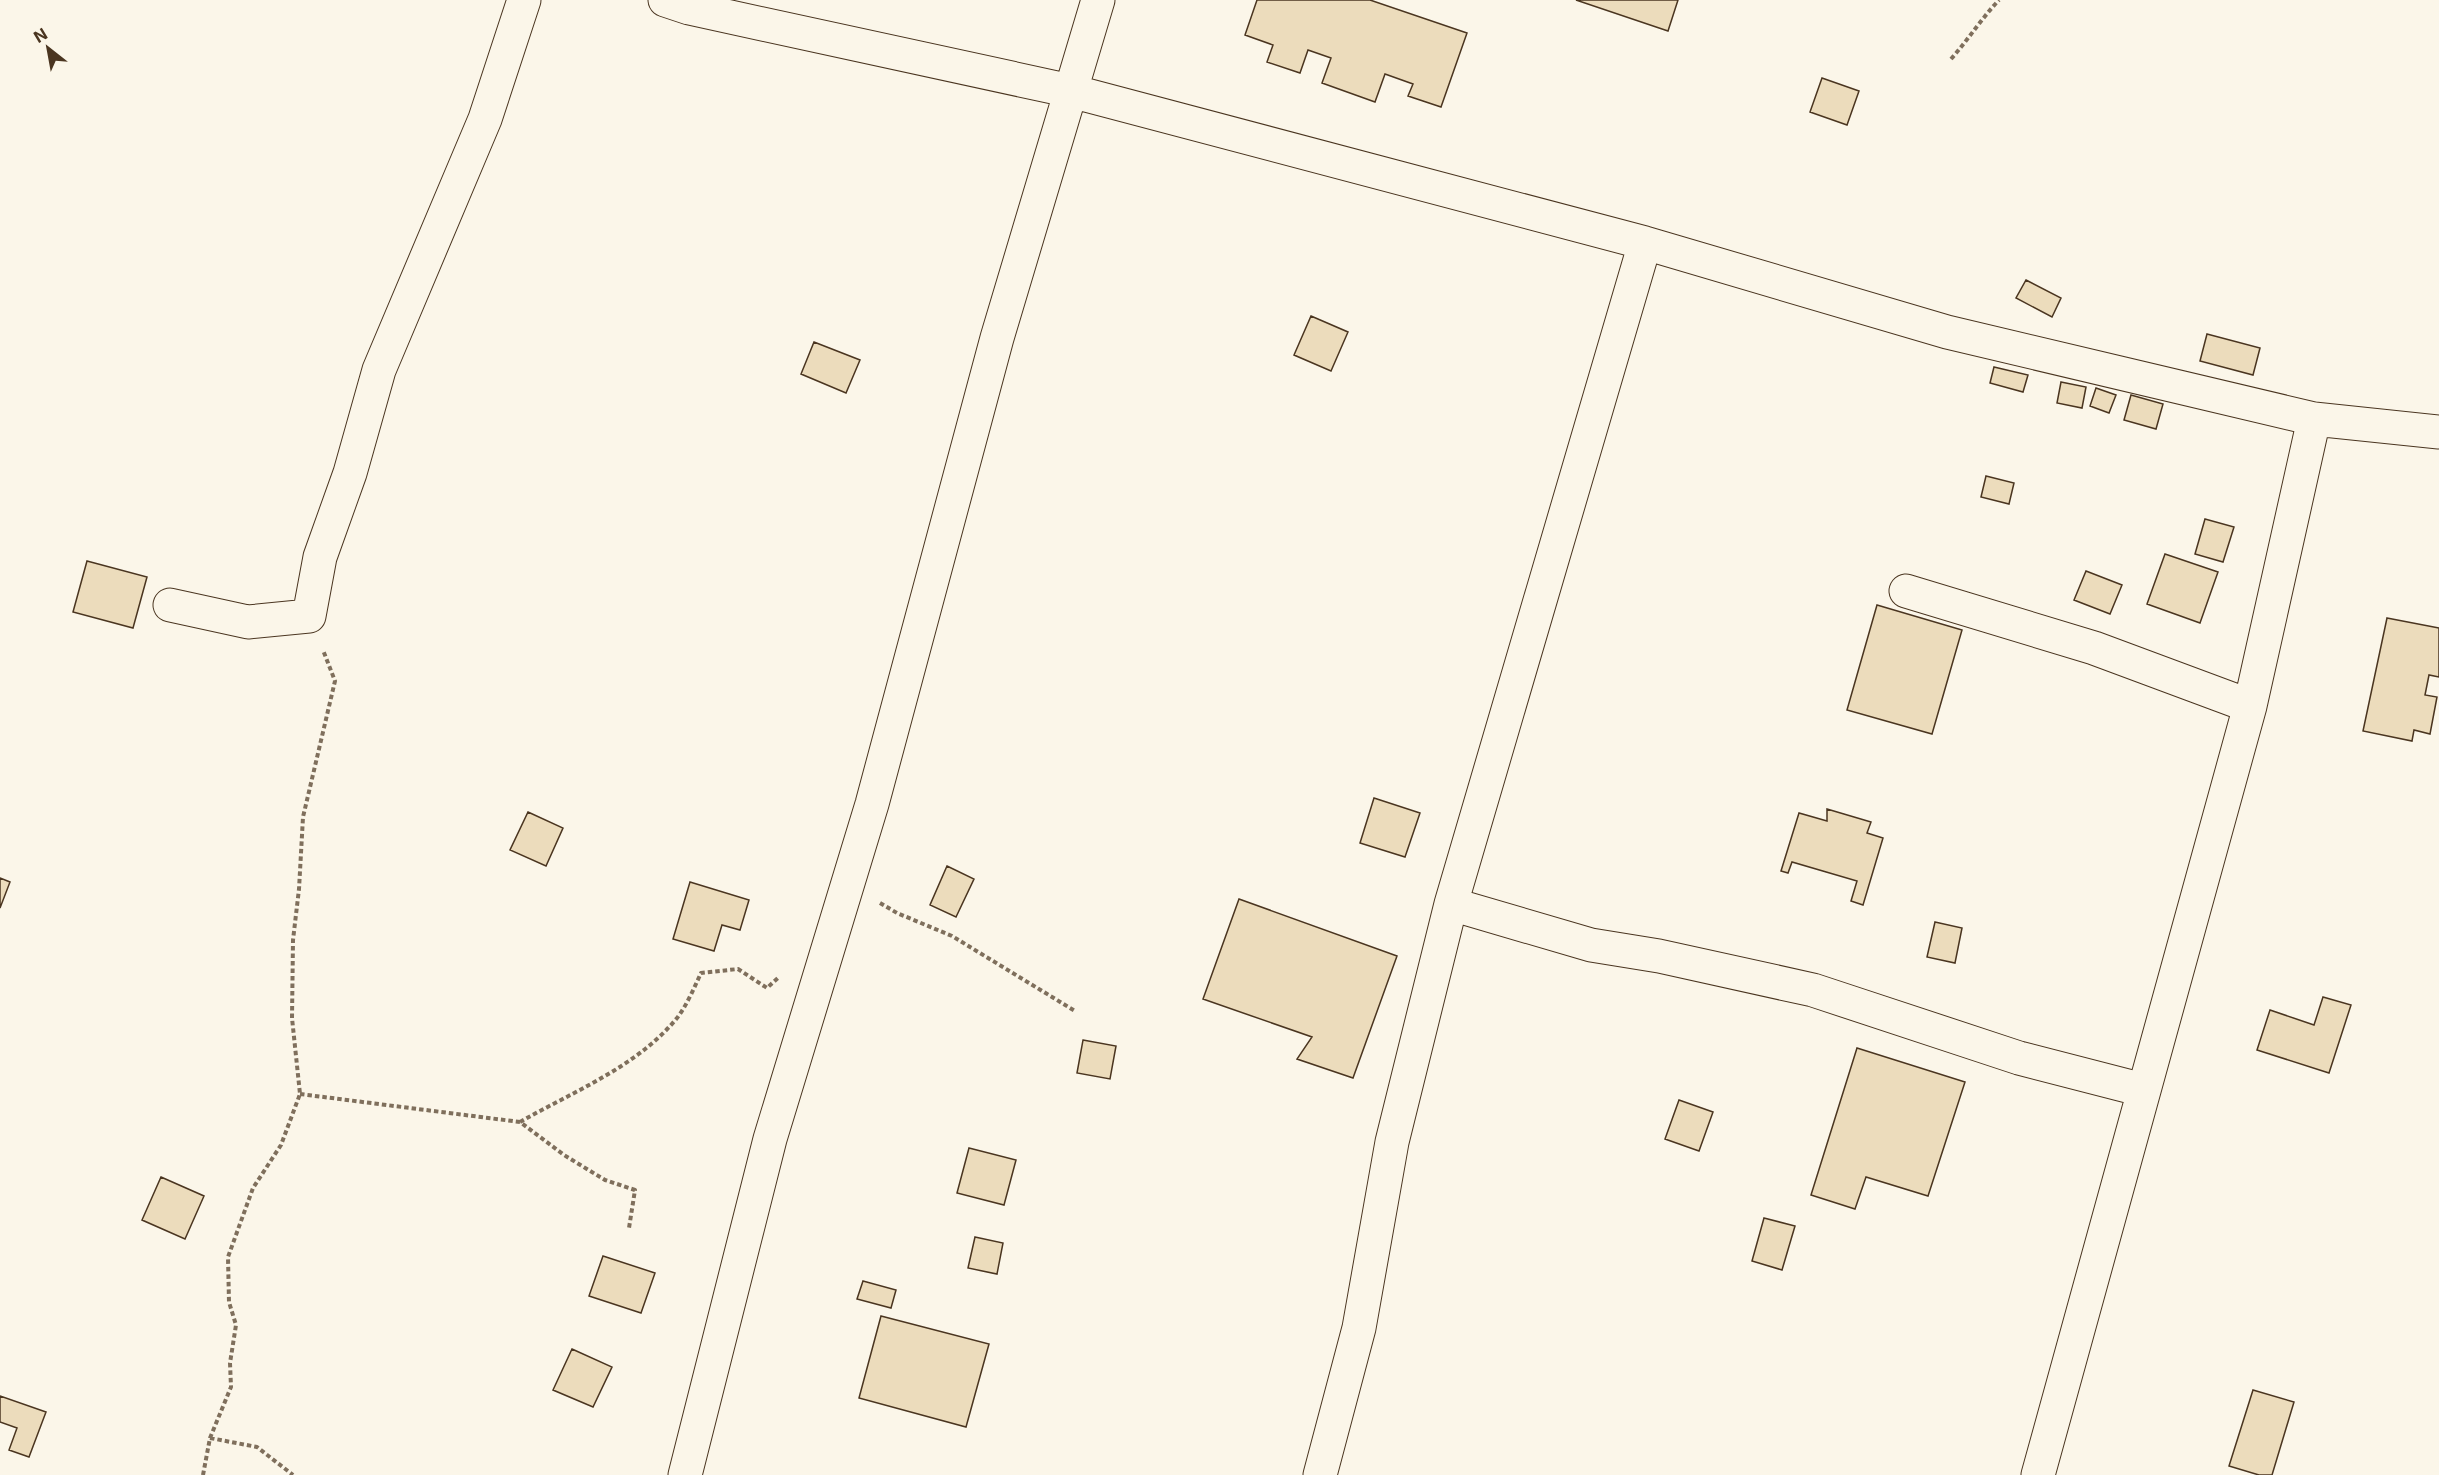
<svg xmlns="http://www.w3.org/2000/svg" width="2439" height="1475" viewBox="0 0 2439 1475" font-family="Inter,sans-serif">
  <style>
    .building { fill: #ecdcbc; stroke: #4a3520; stroke-width: 1.5 }
    .lines { fill: none; stroke-linecap: round; stroke-linejoin: round }
    .minor-casing { stroke: #4a3520; stroke-width: 35 }
    .path { stroke: #7f6f5c; stroke-width: 4; stroke-dasharray: 4.5 3; stroke-linecap: butt }
    .minor { stroke: #fbf6e9; stroke-width: 33 }
  </style>
  <rect width="100%" height="100%" fill="#fbf6e9"/>
  <!-- building -->
  <path class="building" d="M1257 0H1370L1467 33 1441 107 1408 96 1413 84 1385 74 1375 102 1322 83 1331 58 1308 50 1300 73 1267 62 1273 45 1245 35Z
    M1576 0H1678L1668 31Z
    M1822 78 1859 91 1847 125 1810 112Z
    M2026 280 2061 298 2052 317 2016 298Z
    M1311 316 1348 332 1331 371 1294 355Z
    M2207 334 2260 348 2253 375 2200 361Z
    M814 342 860 360 846 393 801 374Z
    M1994 367 2028 375 2023 392 1990 383Z
    M2061 382 2086 387 2082 408 2057 403Z
    M2096 388 2116 395 2109 413 2090 406Z
    M2131 395 2163 404 2156 429 2124 420Z
    M1986 476 2014 483 2009 504 1981 497Z
    M2205 519 2234 527 2223 562 2195 554Z
    M2165 554 2218 572 2200 623 2147 604Z
    M87 561 147 577 133 628 73 612Z
    M2086 571 2122 585 2110 614 2074 600Z
    M1877 605 1962 630 1932 734 1847 710Z
    M2387 618 2439 628V677L2429 675 2425 695 2437 697 2430 734 2414 730 2412 741 2363 731Z
    M1374 798 1420 813 1405 857 1360 843Z
    M1827 809 1871 822 1867 833 1883 838 1863 905 1851 901 1857 881 1792 862 1788 873 1781 871 1799 813 1827 821Z
    M528 812 563 828 546 866 510 850Z
    M947 866 974 879 956 917 930 905Z
    M0 878 10 882 0 908Z
    M690 882 749 900 740 930 722 925 714 951 673 939Z
    M1239 899 1397 956 1353 1078 1297 1059 1312 1037 1203 999Z
    M1935 922 1962 928 1955 963 1927 957Z
    M2323 997 2351 1005 2329 1073 2257 1050 2270 1010 2314 1025Z
    M1083 1040 1116 1046 1110 1079 1077 1073Z
    M1857 1048 1965 1082 1928 1196 1866 1177 1855 1209 1811 1195Z
    M1679 1100 1713 1112 1699 1151 1665 1139Z
    M969 1148 1016 1160 1004 1205 957 1193Z
    M161 1177 204 1196 185 1239 142 1220Z
    M1764 1218 1795 1226 1782 1270 1752 1261Z
    M975 1237 1003 1243 997 1274 968 1268Z
    M603 1256 655 1273 641 1313 589 1296Z
    M863 1281 896 1290 891 1308 857 1299Z
    M881 1316 989 1344 966 1427 859 1398Z
    M572 1349 612 1367 593 1407 553 1390Z
    M2253 1390 2294 1402 2272 1475H2259L2229 1466Z
    M0 1396 46 1412 29 1457 9 1450 17 1428 0 1422Z"/>
  <g class="lines">
    <!-- minor casing -->
    <g class="minor-casing">
      <path id="minor" d="M665 0 689 8 1071 91 1645 243 1947 332 2314 419 2439 432
        M1906 591 2094 648 2250 706
        M170 605 248 622 309 616 320 557 350 473 379 370 485 119 524 0
        M1451 904 1591 945 1659 956 1813 990 2019 1058 2143 1090
        M685 1475 770 1139 872 804 997 338 1098 0
        M1320 1475 1359 1328 1392 1142 1451 904 1645 243
        M2038 1475 2250 706 2314 419"/>
    </g>
    <!-- path -->
    <path class="path" d="M1951 59C1968 40 1981 19 1999 0
      M880 903 897 913 952 936 1075 1011
      M300 1094 520 1122 564 1155 605 1180 635 1190 629 1228
      M520 1122C574 1091 637 1067 677 1018 687 1005 694 988 701 973L738 969 767 988 779 977
      M210 1438 257 1447 293 1475
      M203 1475 210 1438 231 1387 230 1363 236 1325 229 1302 228 1257 253 1188 281 1145 300 1094 292 1018 293 940 299 889 303 817 335 681 323 650"/>
    <!-- minor -->
    <use href="#minor" class="minor"/>
  </g>
  <!-- north arrow -->
  <g transform="translate(48 48) rotate(329)" stroke="#fbf6e9" stroke-width="4.5" paint-order="stroke">
  <path d="M0-4.5L10 22L0 15L-10 22Z" fill="#4a3520"/>
  <text y="-9" font-size="16" font-weight="bold" text-anchor="middle" fill="#4a3520">N</text>
  </g>
</svg>
